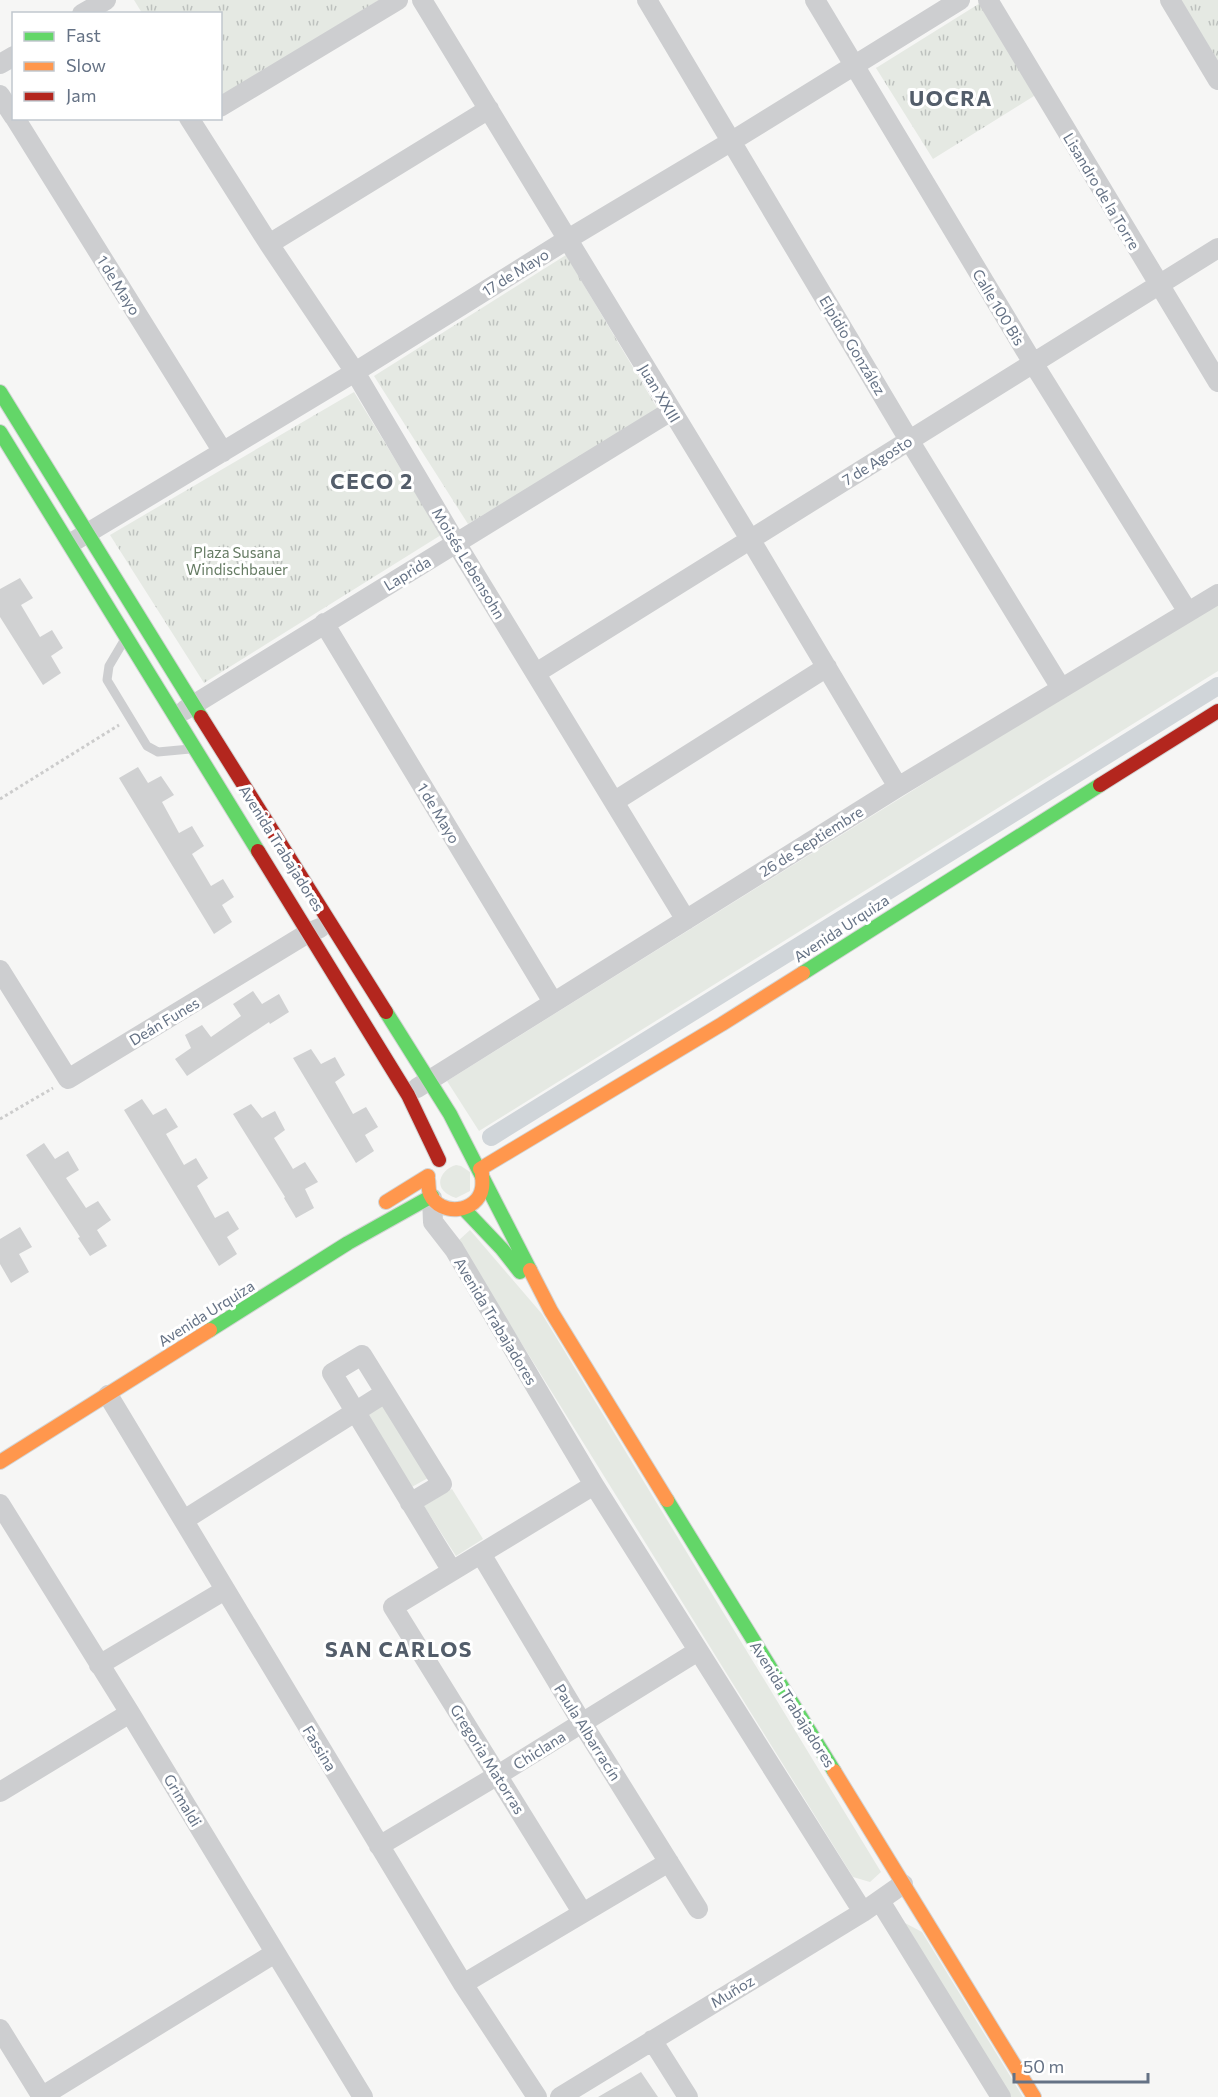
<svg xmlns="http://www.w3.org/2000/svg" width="1218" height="2097" viewBox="0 0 1218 2097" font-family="Commissioner,sans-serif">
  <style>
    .green { fill: #e5e9e3 }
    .park { fill: url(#park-tufts) }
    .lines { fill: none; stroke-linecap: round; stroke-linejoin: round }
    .canal { stroke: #d0d5d9; stroke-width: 18 }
    .building { fill: #d0d1d2 }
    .fast-casing { stroke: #d2d4d4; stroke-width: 16 }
    .slow-casing { stroke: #d2d4d4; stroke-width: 16 }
    .jam-casing { stroke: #d2d4d4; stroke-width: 16 }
    .path { stroke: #ccc; stroke-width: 3; stroke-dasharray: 3 3; stroke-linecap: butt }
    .lane { stroke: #cdced0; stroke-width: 9 }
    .street { stroke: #cdced0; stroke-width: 20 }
    .fast { stroke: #63d668; stroke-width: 14 }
    .slow { stroke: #ff974d; stroke-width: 14 }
    .jam { stroke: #b3261e; stroke-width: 14 }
    .labels { text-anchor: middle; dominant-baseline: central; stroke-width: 6; stroke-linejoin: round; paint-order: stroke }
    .street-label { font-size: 15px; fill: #657285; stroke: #fff }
    .park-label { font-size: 15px; fill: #667c64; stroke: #fff }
    .district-label { font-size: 21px; font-weight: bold; letter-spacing: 1.5px; fill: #535d6a; stroke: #fff }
  </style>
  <defs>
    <pattern id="park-tufts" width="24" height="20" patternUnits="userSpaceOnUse" patternTransform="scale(1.5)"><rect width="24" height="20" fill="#e5e9e3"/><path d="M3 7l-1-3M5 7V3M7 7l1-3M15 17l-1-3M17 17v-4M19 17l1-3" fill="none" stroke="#bdc1be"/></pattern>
  </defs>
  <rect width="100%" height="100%" fill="#f6f6f5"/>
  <!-- green -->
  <path class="green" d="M1218 600V671L479 1131 447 1081Z
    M456 1165 461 1166 470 1172V1191L456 1198C455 1198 447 1194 446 1193 433 1183 444 1168 456 1165Z
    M470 1230 542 1314 881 1872 870 1882 853 1877 458 1241Z
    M383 1404 428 1478 410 1488 365 1414Z
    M452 1489 483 1539 456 1556 424 1506Z
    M905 1923 922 1932 1023 2097H1011Z"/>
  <!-- park -->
  <path class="park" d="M134 0H379L221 97 220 14 142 13Z
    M985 0 1042 91 933 159 876 68Z
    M1181 0H1218V61Z
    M566 255 659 411 468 524 374 376Z
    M354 392 441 535 204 683 110 535Z"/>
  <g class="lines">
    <!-- canal -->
    <path class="canal" d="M491 1137 1218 686"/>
  </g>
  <!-- building -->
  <path class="building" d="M20 578 33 598 21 605 40 637 52 630 63 648 51 656 61 673 43 685 0 617V589Z
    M138 767 148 783 161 776 174 795 162 802 179 833 192 826 204 846 192 854 211 886 223 879 234 897 222 905 232 922 214 934 119 778Z
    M253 991 262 1004 279 994 289 1012 270 1024 269 1022 187 1076 175 1059 191 1048 185 1035 202 1025 211 1037 241 1016 233 1004Z
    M311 1049 321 1064 335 1057 345 1075 335 1082 353 1114 366 1107 378 1127 365 1135 374 1151 356 1163 293 1058Z
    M142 1099 153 1115 166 1108 178 1127 166 1134 184 1165 196 1158 208 1178 197 1186 215 1218 228 1211 239 1229 227 1237 237 1254 219 1266 124 1110Z
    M251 1104 262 1118 275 1111 285 1130 274 1138 293 1169 305 1162 318 1182 305 1189 314 1208 296 1218 284 1198 285 1197 233 1114Z
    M44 1143 55 1159 68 1151 79 1170 66 1178 86 1208 98 1201 111 1220 97 1230 107 1246 90 1256 78 1238 80 1237 26 1155Z
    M20 1227 32 1247 19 1254 29 1272 11 1283 0 1264V1239Z
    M641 2072 658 2097H598Z"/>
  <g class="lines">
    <!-- fast casing -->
    <g class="fast-casing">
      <path id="fast" d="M0 392 201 717
        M0 432 258 851
        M803 973 1100 785
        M386 1012 450 1114 530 1270
        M464 1209 502 1249 520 1272
        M210 1330 348 1243 432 1196
        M667 1500 834 1771"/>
    </g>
    <!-- slow casing -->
    <g class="slow-casing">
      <path id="slow" d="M480 1169 722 1024 803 973
        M428 1179C429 1184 428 1189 430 1194 440 1217 478 1213 482 1188 483 1183 482 1178 482 1173
        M386 1202 428 1176
        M530 1270 551 1311 667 1500
        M0 1462 210 1330
        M834 1771 1034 2097"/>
    </g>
    <!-- jam casing -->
    <g class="jam-casing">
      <path id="jam" d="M201 717 386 1012
        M1100 785 1218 711
        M258 851 408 1095 439 1160"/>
    </g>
    <!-- path -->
    <path class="path" d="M0 799 119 725
      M0 1119 53 1088"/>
    <!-- lane -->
    <path class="lane" d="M125 639 109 666 107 680 147 746 158 752 190 749"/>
    <!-- street -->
    <path class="street" d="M422 0 750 539 898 787
      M647 0 909 440 1061 688
      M815 0 1033 363 1188 612
      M988 0 1218 382
      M1170 0 1218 80
      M82 14 106 0
      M0 64 14 56
      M0 95 14 117
      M220 107 398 0
      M15 118 223 452
      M189 118 269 244 355 372 456 543 686 920
      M269 244 489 109
      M76 540 355 372 568 239 732 141 960 0
      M324 623 553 1002
      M536 673 1218 248
      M185 710 671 411
      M615 801 827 667
      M0 970 68 1079 308 933 320 928
      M417 1088 898 787 1218 594
      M432 1198 433 1222 454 1249 594 1485 863 1912
      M108 1395 463 1984 537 2097
      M410 1503 442 1484 362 1355 332 1373 452 1571
      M0 1504 130 1713 363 2097
      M184 1520 385 1393
      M481 1554 582 1723 698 1909
      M99 1665 225 1590
      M0 1792 130 1713
      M379 1846 498 1775 698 1651
      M880 1901 1001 2097
      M582 1912 393 1607 594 1485
      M463 1984 669 1862
      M0 2029 42 2097
      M652 2040 688 2097
      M41 2097 275 1953
      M560 2097 863 1912 903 1884"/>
    <!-- fast -->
    <use href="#fast" class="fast"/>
    <!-- slow -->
    <use href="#slow" class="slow"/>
    <!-- jam -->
    <use href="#jam" class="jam"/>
  </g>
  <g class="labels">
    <!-- street labels -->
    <g class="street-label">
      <text transform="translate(1102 191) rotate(59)">Lisandro de la Torre</text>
      <text transform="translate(515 272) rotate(-32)">17 de Mayo</text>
      <text transform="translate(119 285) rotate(58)">1 de Mayo</text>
      <text transform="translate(999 307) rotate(59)">Calle 100 Bis</text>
      <text transform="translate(853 345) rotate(59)">Elpidio González</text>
      <text transform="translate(660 393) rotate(59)">Juan XXIII</text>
      <text transform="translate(877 460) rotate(-32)">7 de Agosto</text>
      <text transform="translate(469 563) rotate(59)">Moisés Lebensohn</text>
      <text transform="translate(407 573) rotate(-31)">Laprida</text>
      <text transform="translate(439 813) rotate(59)">1 de Mayo</text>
      <text transform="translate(811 841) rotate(-32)">26 de Septiembre</text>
      <text transform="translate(282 848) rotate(58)">Avenida Trabajadores</text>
      <text transform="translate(841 928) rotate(-33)">Avenida Urquiza</text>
      <text transform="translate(164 1021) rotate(-31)">Deán Funes</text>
      <text transform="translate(206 1313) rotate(-32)">Avenida Urquiza</text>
      <text transform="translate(496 1321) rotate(59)">Avenida Trabajadores</text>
      <text transform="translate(793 1704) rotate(58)">Avenida Trabajadores</text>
      <text transform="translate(588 1732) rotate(58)">Paula Albarracín</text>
      <text transform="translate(320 1748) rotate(59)">Fassina</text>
      <text transform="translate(539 1750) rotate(-32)">Chiclana</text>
      <text transform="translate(488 1759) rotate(58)">Gregoria Matorras</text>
      <text transform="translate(183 1800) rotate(59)">Grimaldi</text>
      <text transform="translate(732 1991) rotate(-31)">Muñoz</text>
    </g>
    <!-- park labels -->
    <g class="park-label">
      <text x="237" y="552">Plaza Susana<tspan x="237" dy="17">Windischbauer</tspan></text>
    </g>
    <!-- district labels -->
    <g class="district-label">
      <text x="951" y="97">UOCRA</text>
      <text x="372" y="480">CECO 2</text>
      <text x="399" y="1648">SAN CARLOS</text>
    </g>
  </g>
  <!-- legend -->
  <rect x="12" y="12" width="210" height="108" fill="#ffffff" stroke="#c1c7ce" stroke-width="1.5"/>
  <rect x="24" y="32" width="30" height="9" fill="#63d668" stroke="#c1c7ce" stroke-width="1.5"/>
  <text x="66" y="42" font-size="18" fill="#657285">Fast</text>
  <rect x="24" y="62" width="30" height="9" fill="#ff974d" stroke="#c1c7ce" stroke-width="1.5"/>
  <text x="66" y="72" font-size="18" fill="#657285">Slow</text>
  <rect x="24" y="92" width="30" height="9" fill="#b3261e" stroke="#c1c7ce" stroke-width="1.5"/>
  <text x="66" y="102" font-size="18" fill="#657285">Jam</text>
  <!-- scale -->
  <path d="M1014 2073v9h134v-9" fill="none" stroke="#657285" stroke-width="3"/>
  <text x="1023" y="2073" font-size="18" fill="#657285" stroke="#ffffff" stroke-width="4.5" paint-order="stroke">50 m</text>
</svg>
